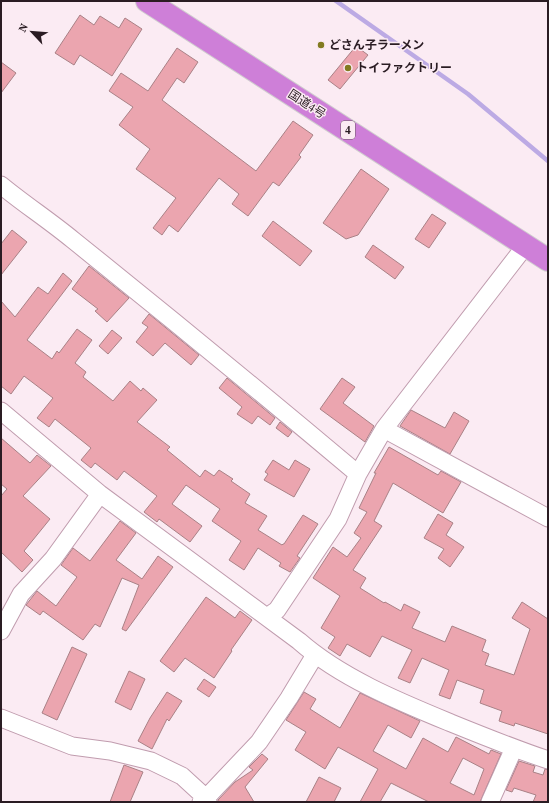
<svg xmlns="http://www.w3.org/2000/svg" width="549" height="803" viewBox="0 0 549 803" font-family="'Source Serif 4','Noto Sans JP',serif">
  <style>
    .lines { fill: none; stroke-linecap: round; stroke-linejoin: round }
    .stream { stroke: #bcaae4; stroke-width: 4.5 }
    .building { fill: #eba5af; stroke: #a98186; fill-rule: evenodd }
    .minor-casing { stroke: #c09cae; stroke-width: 19 }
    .highway-casing { stroke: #d0cdcf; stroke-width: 24 }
    .minor { stroke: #fff; stroke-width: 17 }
    .highway { stroke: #ce7fd8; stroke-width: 22 }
    .poi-dot { fill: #827a20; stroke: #fbebf3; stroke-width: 1.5 }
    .labels { text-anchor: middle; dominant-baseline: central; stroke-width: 3; stroke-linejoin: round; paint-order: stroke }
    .shield { fill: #fbebf3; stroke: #695a61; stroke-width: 1 }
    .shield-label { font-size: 11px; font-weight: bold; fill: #2a1c23 }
    .poi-label { font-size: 12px; font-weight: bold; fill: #2a1c23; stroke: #fbebf3; text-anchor: start }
    .street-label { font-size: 12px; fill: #2a1c23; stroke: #fbebf3 }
  </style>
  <rect width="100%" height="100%" fill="#fbebf3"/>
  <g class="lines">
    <!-- stream -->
    <path class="stream" d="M336 1 468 94 548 161"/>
  </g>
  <!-- building -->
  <path class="building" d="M80 15 94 25 100 16 119 28 125 18 142 29 112 76 80 55 74 65 55 53Z
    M356 46 368 55 340 89 328 80Z
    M177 48 198 62 184 83 177 78 162 100 256 171 293 121 313 135 299 155 301 157 279 186 273 182 248 216 232 204 239 194 219 178 178 232 169 225 162 235 153 228 176 198 136 169 150 149 119 125 133 107 109 91 121 73 148 91Z
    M1 62 16 73 1 93Z
    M361 169 389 189 358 235 346 239 323 223Z
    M432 214 446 223 429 248 415 239Z
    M273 221 312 251 300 266 262 236Z
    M12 230 27 242 1 275V244Z
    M373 245 404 267 395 279 365 257Z
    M89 266 129 298 107 322 95 311 98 309 72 289Z
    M63 273 72 281 27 340 52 359 57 351 59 353 77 329 92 340 75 363 86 372 83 377 113 401 130 381 141 391 143 388 157 400 137 422 170 447 167 450 200 477 205 470 214 476 219 470 233 479 231 481 250 494 245 503 267 516 258 530 282 545 283 544H284L303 515 318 524 297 556 300 558 290 572 279 566 281 563 258 548 244 570 229 560 241 541 212 521 220 509 186 485 172 504 202 526 190 542 159 519 157 522 144 512 157 496 124 471 117 480 95 463 91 468 81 460 91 448 55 419 49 427 37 418 53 398 24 376 11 394 1 386V301L15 317 38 287 48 294Z
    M149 314 199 355 191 365 165 343 153 356 136 342 148 327 142 323Z
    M112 330 122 338 108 354 99 346Z
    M227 378 275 418 270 425 258 416 252 424 237 414 242 407 219 388Z
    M342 378 355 387 343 403 374 426 365 442 320 409Z
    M411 410 445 428 454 412 469 421 450 454 400 426Z
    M280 422 292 432 288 437 276 428Z
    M1 438 30 463 37 455 51 466 23 496 50 519 24 551 33 560 22 572 1 552V496L7 489 1 484Z
    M389 447 438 475 441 471 461 482 443 513 393 483 374 521 382 526 353 570 366 578 360 588 384 603 385 602 401 611 404 604 420 612 412 628 445 642 452 626 486 640 482 651 489 654 485 665 514 675 530 629 512 618 522 602 548 619V734L515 723 514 726 499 721 502 711 480 703 484 690 457 680 450 699 439 695 449 670 422 658 410 683 398 678 412 650 382 636 370 657 347 644 340 656 328 648 335 637 321 628 340 596 313 578 333 547 347 557 361 538 354 533 367 512 359 508 376 473H374Z
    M273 460 289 470 295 460 310 469 294 497 264 480 268 474 265 472Z
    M438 514 453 523 446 535 464 547 450 567 438 558 444 549 424 538Z
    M120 521 136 533 116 560 142 579 158 556 173 567 126 631 122 629 139 585 122 578 100 627 95 624 83 640 43 611 40 615 26 605 37 591 56 606 77 577 61 565 73 548 90 561Z
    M206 597 235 618 240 611 252 620 231 650 232 651 214 678 185 658 174 672 160 661Z
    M72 647 87 654 57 720 42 713Z
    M129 671 145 679 131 710 115 702Z
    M204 679 216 687 209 697 197 689Z
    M167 692 182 701 169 721 167 719 152 749 138 741 150 718Z
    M304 692 316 699 310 709 340 728 360 693 420 721 411 738 388 725 373 751 406 769 423 738 448 752 456 737 489 754 491 750 501 754 480 802H429L391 783 380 802H360L378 769 338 747 325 769 295 750 306 732 286 720ZM463 758 484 769 474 795 450 783Z
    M262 754 268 759 245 787 254 802H218V800L235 782 253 770 249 767Z
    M519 761 535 766 533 772 543 775 545 769 548 770V802H533L536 795 514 788 512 792 506 790Z
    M124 765 143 772 130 802H110Z
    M319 777 341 788 334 802H306Z"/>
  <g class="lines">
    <!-- minor casing -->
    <g class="minor-casing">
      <path id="minor" d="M1 185C24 204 50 221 73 240 169 317 264 395 358 474
        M1 411 100 494 299 641C341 678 400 702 451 723 483 736 515 749 548 760
        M384 429 548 518
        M267 617 277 610 338 519 358 474 384 429 526 245
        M1 631 21 594 53 559 100 494
        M1 718 72 746 110 751 151 761 182 776 206 798 208 802
        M201 802 206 798 259 742 289 698 315 655
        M490 802 514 748"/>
    </g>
    <!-- highway casing -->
    <g class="highway-casing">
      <path id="highway" d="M147 1 548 260"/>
    </g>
    <!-- minor -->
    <use href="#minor" class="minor"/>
    <!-- highway -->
    <use href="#highway" class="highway"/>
  </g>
  <!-- markers -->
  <g class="poi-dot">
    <circle cx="321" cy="45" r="4"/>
    <circle cx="348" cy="68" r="4"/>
  </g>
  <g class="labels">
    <!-- shield labels -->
    <rect class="shield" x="341" y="121" width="14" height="18" rx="3"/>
    <g class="shield-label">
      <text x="348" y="130">4</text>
    </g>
    <!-- poi labels -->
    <g class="poi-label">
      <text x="329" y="45">どさん子ラーメン</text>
      <text x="356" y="68">トイファクトリー</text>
    </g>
    <!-- street labels -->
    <g class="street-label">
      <text transform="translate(307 104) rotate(33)">国道4号</text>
    </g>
  </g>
  <!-- border -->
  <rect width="549" height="803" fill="none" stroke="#2a1c23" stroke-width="4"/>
  <!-- north arrow -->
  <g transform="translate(32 32) rotate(296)" stroke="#fbebf3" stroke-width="3" paint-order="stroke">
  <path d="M0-3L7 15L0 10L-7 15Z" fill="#2a1c23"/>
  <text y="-6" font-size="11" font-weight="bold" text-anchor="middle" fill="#2a1c23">N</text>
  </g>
</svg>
